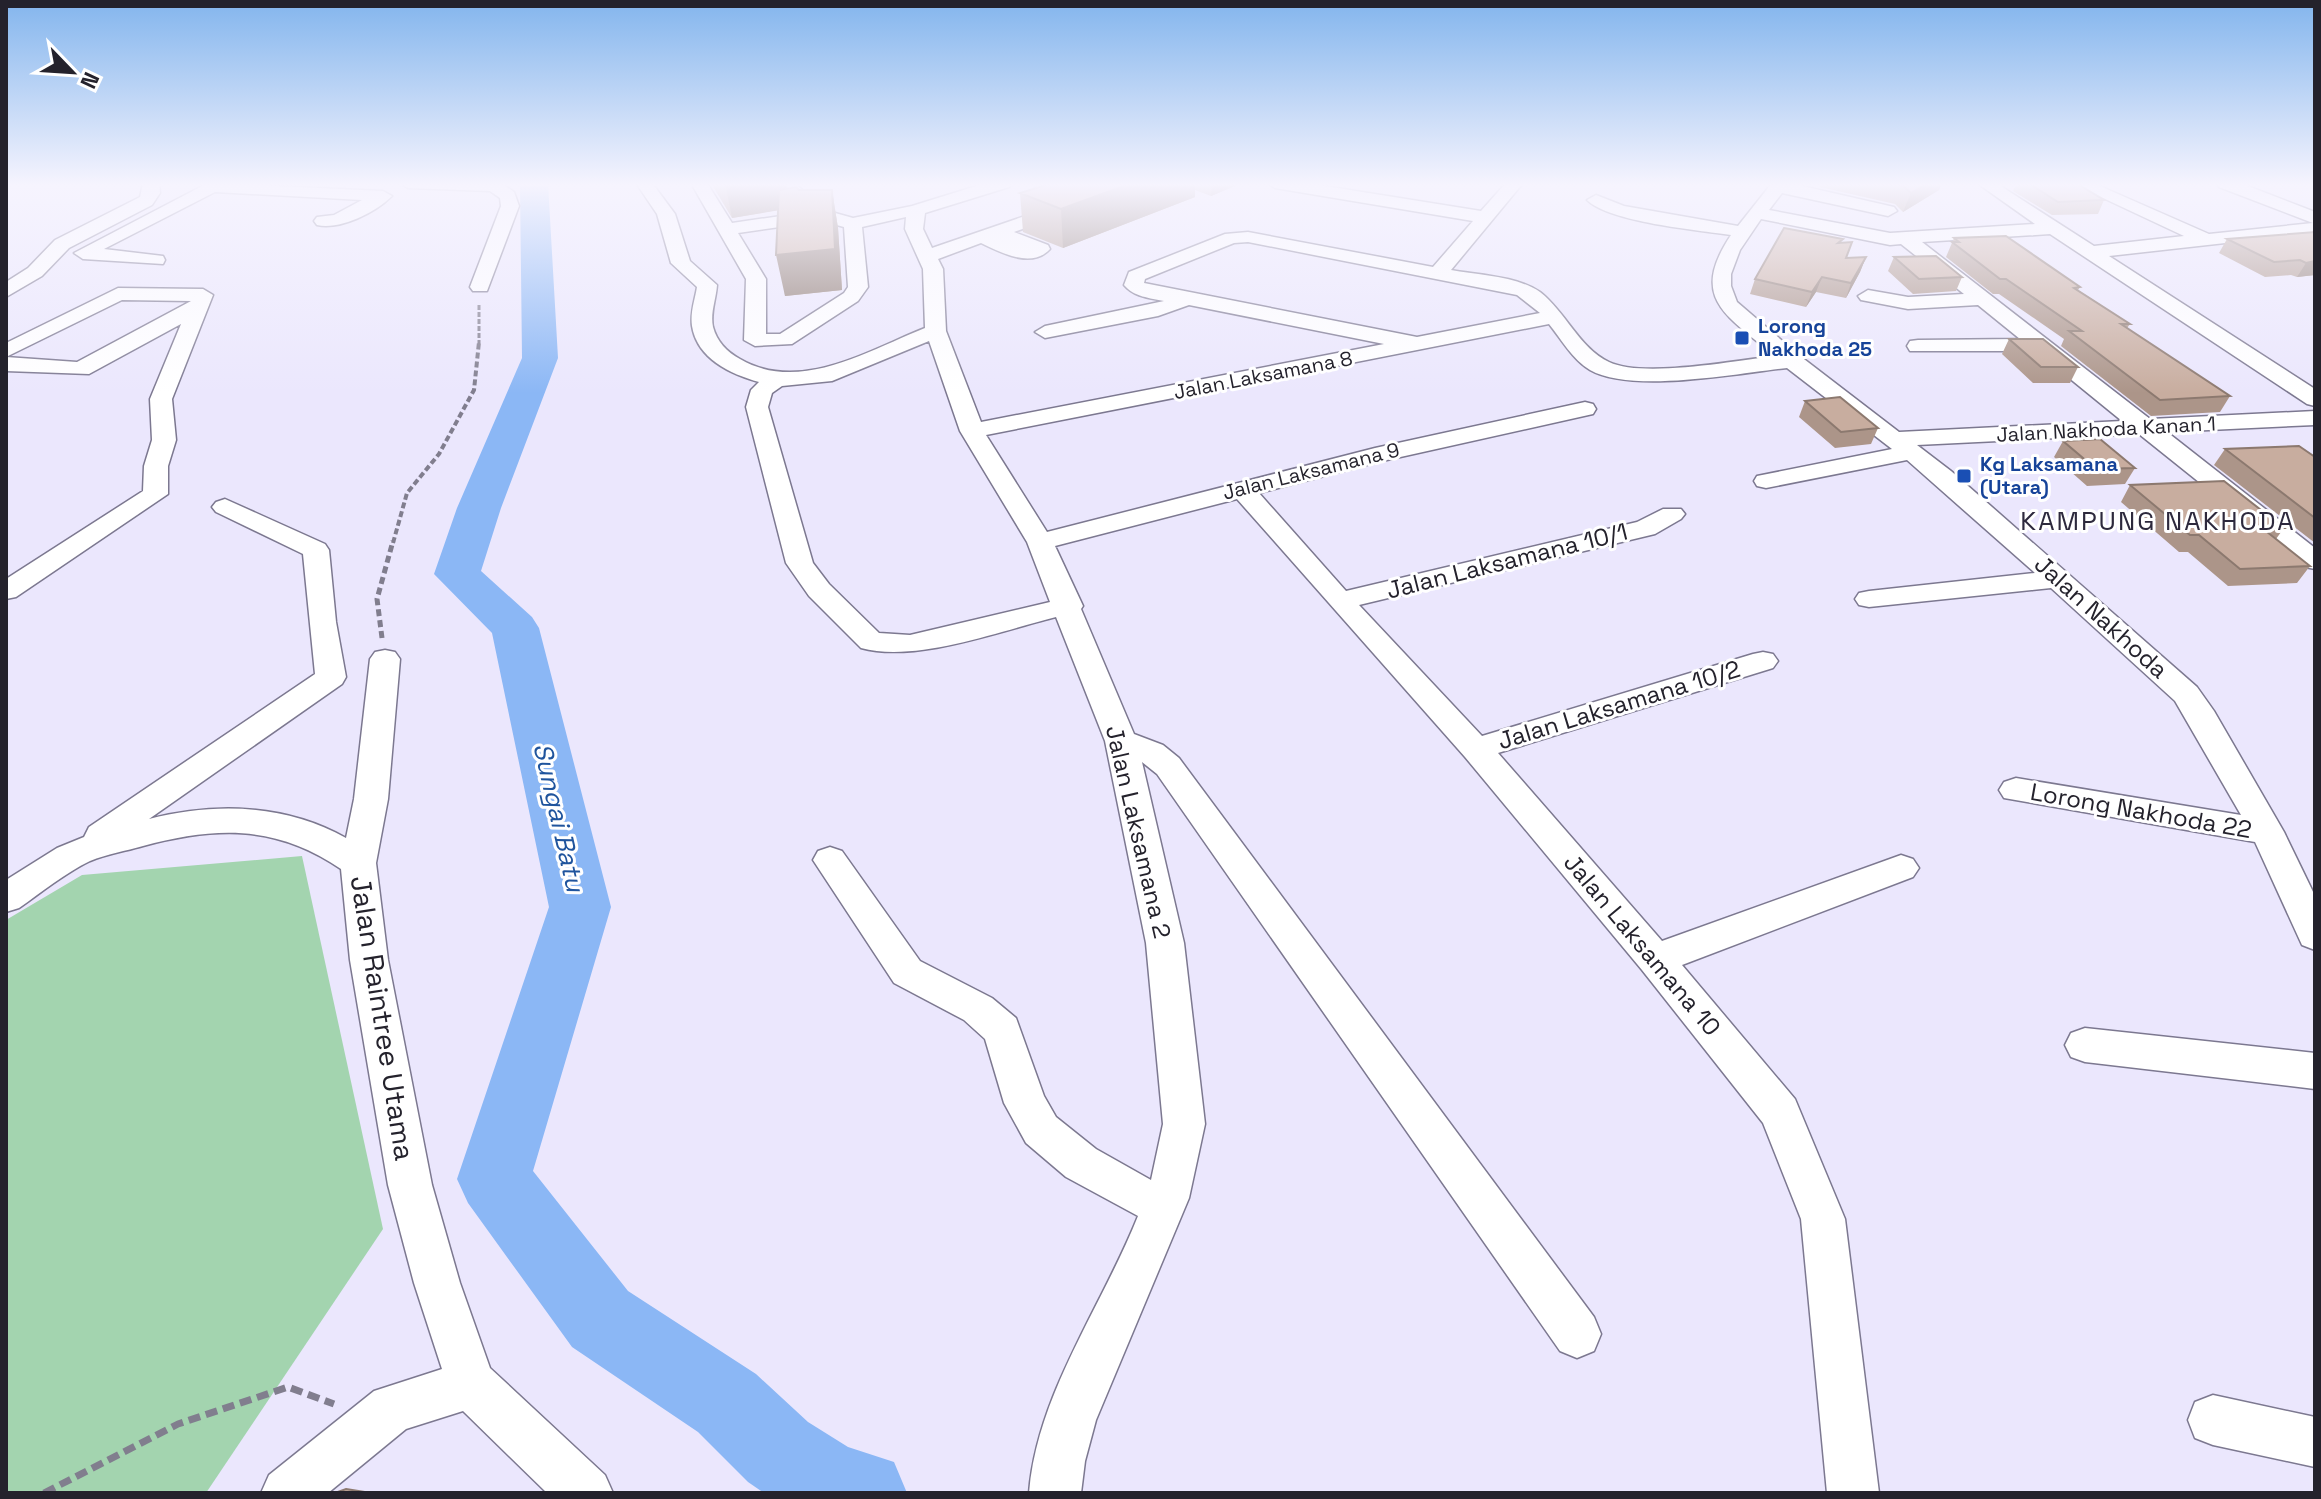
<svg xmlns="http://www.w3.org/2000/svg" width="2321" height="1499" font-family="'Space Grotesk',sans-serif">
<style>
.green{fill:#a3d4af}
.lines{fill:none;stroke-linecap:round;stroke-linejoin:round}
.river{fill:#8bb7f5;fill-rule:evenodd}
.minor-casing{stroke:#7c7890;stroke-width:3}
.path-far3{stroke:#817e8e;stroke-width:3;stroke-dasharray:5 2;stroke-linecap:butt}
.path-far2{stroke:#817e8e;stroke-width:4;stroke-dasharray:6 3;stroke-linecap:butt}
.path-far1{stroke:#817e8e;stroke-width:5;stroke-dasharray:7 4;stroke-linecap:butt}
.path{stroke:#817e8e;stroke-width:7;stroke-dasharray:12 6;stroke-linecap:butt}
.minor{fill:#fff;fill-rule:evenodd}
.wall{fill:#ac9589}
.shaded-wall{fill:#8c796f}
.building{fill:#c8ad9f;stroke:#8c796f;stroke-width:2}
.transit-dot{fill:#1a4fb4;stroke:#fff;stroke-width:3}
.labels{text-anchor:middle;stroke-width:6;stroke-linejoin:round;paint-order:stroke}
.far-transit-label{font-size:20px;font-weight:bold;fill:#164399;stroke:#fff;text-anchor:start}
.far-street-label{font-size:20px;fill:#24222c;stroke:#fff}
.street-label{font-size:24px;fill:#24222c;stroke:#fff}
.neighbourhood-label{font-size:26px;letter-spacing:2px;fill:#2d293d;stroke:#fff}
.water-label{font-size:26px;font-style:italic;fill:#1f549d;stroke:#fff}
.near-street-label{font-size:28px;fill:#24222c;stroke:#fff}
</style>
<rect width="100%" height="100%" fill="#ebe7fd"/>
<path class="green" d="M 302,856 L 383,1229 L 206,1493 L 6,1493 L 6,920 L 82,875 Z"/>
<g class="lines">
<path class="river" d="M 520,183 L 548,183 L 558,358 L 501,508 L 481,571 L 532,617 L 539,628 L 611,907 L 533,1171 L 628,1291 L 756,1374 L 808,1422 L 848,1447 L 894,1462 L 907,1493 L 764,1493 L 748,1482 L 698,1432 L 572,1347 L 468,1203 L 457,1179 L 549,907 L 492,633 L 434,574 L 457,508 L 522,358 Z"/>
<g class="minor-casing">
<path id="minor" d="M 143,183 L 159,183 L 160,193 L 152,205 L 69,248 L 42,276 L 6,297 L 6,282 L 28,268 L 55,240 L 140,197 Z
M 208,183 L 383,191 L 392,196 C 375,213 340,230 317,225 L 314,221 L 317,217 L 334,215 L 362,200 L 215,192 L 104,249 L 163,256 L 165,260 L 163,264 L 83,259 L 74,253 Z
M 400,183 L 501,183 L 514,192 L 519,206 L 487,291 L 473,291 L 470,287 L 501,206 L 500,198 L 490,191 L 408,188 Z
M 636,183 L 652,183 L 675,214 L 690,261 L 717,285 C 716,300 710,313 713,327 C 717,342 727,352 740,359 C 800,394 869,350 925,328 L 923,269 L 905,229 L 906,217 L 862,227 L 868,287 L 858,301 L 792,344 L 755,346 L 744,340 L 746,279 L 691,183 L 707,183 L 732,223 L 808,212 L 776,183 L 794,183 L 828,211 L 853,218 L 912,206 L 986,183 L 1011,183 L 1009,187 L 925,213 L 923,229 L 932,248 L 1121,183 L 1145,183 L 1143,187 L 1014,232 L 1048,245 L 1050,249 C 1032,269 1002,253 981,243 L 938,259 L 943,269 L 946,331 L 981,422 L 1384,344 L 1189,305 L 1158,316 L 1045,338 L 1035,332 L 1045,326 L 1164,301 C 1150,298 1134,297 1124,285 L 1129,272 L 1225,234 L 1248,232 L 1433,267 L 1473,221 L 1275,188 L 1267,183 L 1306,183 L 1481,211 L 1506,183 L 1523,183 L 1451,270 C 1478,275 1517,276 1540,292 C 1565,311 1580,349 1609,362 C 1642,378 1735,361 1774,356 C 1728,315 1688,300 1731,235 C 1697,230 1609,222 1587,200 L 1596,195 L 1624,206 L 1738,226 L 1772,183 L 1789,183 L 1894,207 L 1897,211 L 1888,216 L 1782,193 L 1769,210 L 1890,233 L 2035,224 L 1977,183 L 1996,183 L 2094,246 L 2184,236 L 2071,183 L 2093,183 L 2209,234 L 2313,223 L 2219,187 L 2217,183 L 2240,183 L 2315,212 L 2315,233 L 2109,256 L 2315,389 L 2315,406 L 2307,404 L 2050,234 L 1922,242 L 2150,419 L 2315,411 L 2315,425 L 2167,432 L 2315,548 L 2315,569 L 2305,567 L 2139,434 L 1917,445 L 1951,471 L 2197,687 L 2214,711 L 2284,832 L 2315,896 L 2315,950 L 2302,945 L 2255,842 L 2004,798 L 1999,790 L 2004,782 L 2016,778 L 2241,815 L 2175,701 L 2051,588 L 1869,607 L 1859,605 L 1855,599 L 1859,593 L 1869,591 L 2035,573 L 1907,460 L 1766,488 L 1757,486 L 1754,481 L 1757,476 L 1892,449 L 1787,368 C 1739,373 1632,394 1590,370 C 1573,360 1561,339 1549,324 L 986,435 L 1047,532 L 1375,448 L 1585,402 L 1593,404 L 1596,409 L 1593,414 L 1378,462 L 1259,493 L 1346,591 L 1637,522 L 1663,509 L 1681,509 L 1685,514 L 1681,519 L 1655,534 L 1359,605 L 1482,736 L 1753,654 L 1763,652 L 1773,654 L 1778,661 L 1773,668 L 1498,753 L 1662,941 L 1901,855 L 1913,859 L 1919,868 L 1913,877 L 1682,965 L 1795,1099 L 1845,1219 L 1879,1493 L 1827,1493 L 1801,1219 L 1763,1123 L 1642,970 L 1465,757 L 1237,499 L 1055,546 L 1083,606 L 1081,609 L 1134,734 L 1163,745 L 1179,758 L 1594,1317 L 1601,1334 L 1594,1351 L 1577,1358 L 1560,1351 L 1157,774 L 1142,762 L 1184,943 L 1205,1124 L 1189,1198 L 1096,1420 L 1085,1461 L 1081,1493 L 1029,1493 C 1037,1394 1102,1307 1138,1216 L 1066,1177 L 1026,1143 L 1004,1103 L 985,1039 L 964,1020 L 894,983 L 813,860 L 818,851 L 830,847 L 842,851 L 920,961 L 992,998 L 1016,1018 L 1044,1096 L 1056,1117 L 1096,1149 L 1151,1180 L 1163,1124 L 1146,943 L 1105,741 L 1056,617 C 1000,631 916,663 861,648 L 809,596 L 786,563 L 746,407 L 751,390 L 759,382 C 730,374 697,358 692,326 C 690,312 695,300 697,287 L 671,263 L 657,214 ZM 1761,219 L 1890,245 L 1901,244 L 1964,294 L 1908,297 L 1868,290 L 1858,296 L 1861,300 L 1908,309 L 1978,305 L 2020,339 L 1918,340 L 1910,341 L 1907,346 L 1910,351 L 2036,351 L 2122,421 L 1899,432 L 1800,356 L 1737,302 L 1731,286 L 1731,274 L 1740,250 ZM 822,221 L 844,227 L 848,287 L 844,293 L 780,334 L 766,334 L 766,279 L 738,233 ZM 1248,242 L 1517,295 L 1540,313 L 1417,337 L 1144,283 L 1145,279 L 1234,243 ZM 929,341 L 960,431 L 1027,542 L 1050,602 L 910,635 L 879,633 L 829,584 L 813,563 L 768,407 L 772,393 L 782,386 L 832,381 Z
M 118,288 L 203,289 L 213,295 L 172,399 L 176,440 L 168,466 L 168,494 L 16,597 L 6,599 L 6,579 L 143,491 L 144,466 L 152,440 L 150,399 L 181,324 L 89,374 L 6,371 L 6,357 L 77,362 L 191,301 L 122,300 L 6,357 L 6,343 Z
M 225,499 L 325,544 L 329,550 L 336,622 L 346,677 L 342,684 L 149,819 C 215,802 286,804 346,838 L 354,799 L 370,659 L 375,652 L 385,650 L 395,652 L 400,659 L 388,799 L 376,863 L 388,960 L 432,1185 L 460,1283 L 490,1368 L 605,1475 L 613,1493 L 547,1493 L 463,1411 L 406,1429 L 328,1493 L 261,1493 L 269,1475 L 374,1391 L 442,1369 L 414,1283 L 388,1185 L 350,960 L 341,869 C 277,825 217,826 143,846 C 126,851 107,854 90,861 C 65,873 42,892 19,908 L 6,912 L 6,880 L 57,848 L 84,837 L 89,827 L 315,674 L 303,554 L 216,512 L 212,507 L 216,502 Z
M 2085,1028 L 2315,1053 L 2315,1089 L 2085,1062 L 2071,1057 L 2065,1045 L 2071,1033 Z
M 2213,1395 L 2315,1417 L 2315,1467 L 2213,1445 L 2195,1438 L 2188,1420 L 2195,1402 Z"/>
</g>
<path class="path-far3" d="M 525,184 L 540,183
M 479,305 L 479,344"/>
<path class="path-far2" d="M 393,543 L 407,493 L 439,454 L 474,390 L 479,342"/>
<path class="path-far1" d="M 382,638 L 377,599 L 393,541"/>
<path class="path" d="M 44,1493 L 178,1424 L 288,1387 L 334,1404"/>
<use href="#minor" class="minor"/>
</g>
<path class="wall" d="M 711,183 L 786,183 L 787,189 L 799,190 L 832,190 L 838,228 L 842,290 L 785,296 L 778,210 L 732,218 Z
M 1052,183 L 1242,183 L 1211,196 L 1195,190 L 1195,197 L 1063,248 L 1023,232 L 1020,193 Z
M 1822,183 L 1942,183 L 1939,190 L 1903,212 L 1895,204 L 1820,187 Z
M 2017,183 L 2076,183 L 2104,200 L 2098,214 L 2052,215 L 2013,191 Z
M 2315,227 L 2315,275 L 2297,277 L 2291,275 L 2265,277 L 2219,253 L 2227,239 L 2312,232 Z
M 1954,238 L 2080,287 L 2078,290 L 2130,324 L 2127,328 L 2230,396 L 2220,412 L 2151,416 L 2061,346 L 2064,339 L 1999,294 L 1993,294 L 1946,257 Z
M 1842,243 L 1847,258 L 1866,257 L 1860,272 L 1846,298 L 1816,292 L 1806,307 L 1750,294 L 1755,279 Z
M 1894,257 L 1962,277 L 1956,291 L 1913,294 L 1888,271 Z
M 2009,339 L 2078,367 L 2070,383 L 2033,383 L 2002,354 Z
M 1805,401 L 1878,428 L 1871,444 L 1835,448 L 1799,417 Z
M 2063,441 L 2135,468 L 2125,484 L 2087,486 L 2054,457 Z
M 2225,449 L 2315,457 L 2315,543 L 2214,465 Z
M 2130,485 L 2284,528 L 2276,539 L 2310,566 L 2297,583 L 2228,586 L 2188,552 L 2179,552 L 2121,502 Z"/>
<path class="shaded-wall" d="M 725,183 L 786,183 L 791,211 L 786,209 L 732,218 Z
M 1132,183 L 1195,183 L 1195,197 L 1063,248 L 1061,209 Z
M 1212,183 L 1242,183 L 1211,196 Z
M 1927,183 L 1942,183 L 1939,190 L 1903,212 L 1911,193 Z
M 832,190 L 838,228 L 842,290 L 785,296 L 776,255 Z
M 1866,257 L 1860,272 L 1846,298 L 1851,283 Z
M 2315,261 L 2315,275 L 2297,277 L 2306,263 Z
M 1822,277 L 1816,292 L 1806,307 L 1812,292 Z"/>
<path class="building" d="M 1052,183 L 1132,183 L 1061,209 L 1020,193 Z
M 1891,183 L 1927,183 L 1911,193 L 1902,185 Z
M 2028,183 L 2076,183 L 2104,200 L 2058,202 Z
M 796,187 L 799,190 L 832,190 L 835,249 L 776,255 L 779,190 Z
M 1784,228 L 1843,239 L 1838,243 L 1852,242 L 1846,258 L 1866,257 L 1851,283 L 1822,277 L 1812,292 L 1755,279 Z
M 2315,232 L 2315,261 L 2306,263 L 2300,260 L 2274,262 L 2227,239 Z
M 2006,236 L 2080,287 L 2074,288 L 2130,324 L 2121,324 L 2230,396 L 2160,400 L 2069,331 L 2082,331 L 2006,279 L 2000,279 L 1952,242 L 1959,242 L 1954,238 Z
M 1936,256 L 1962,277 L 1919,279 L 1894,257 Z
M 2009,339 L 2043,339 L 2078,367 L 2041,367 Z
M 1840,397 L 1878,428 L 1841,432 L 1805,401 Z
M 2100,439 L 2135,468 L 2096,469 L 2063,441 Z
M 2299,446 L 2315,457 L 2315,518 L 2225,449 Z
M 2224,481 L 2284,528 L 2262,528 L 2310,566 L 2240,569 L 2199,535 L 2190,535 L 2130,485 Z
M 346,1489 L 371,1493 L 335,1493 Z"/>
<linearGradient id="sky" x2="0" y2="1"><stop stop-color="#83b5ed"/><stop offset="0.47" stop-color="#f6f4fe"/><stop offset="1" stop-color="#f6f4fe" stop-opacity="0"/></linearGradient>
<rect width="2321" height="393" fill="url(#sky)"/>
<g class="transit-dot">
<rect x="1734" y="330" width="16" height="16" rx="4"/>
<rect x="1956" y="468" width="16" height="16" rx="4"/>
</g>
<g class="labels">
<g class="far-transit-label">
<text x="1758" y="333">Lorong<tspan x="1758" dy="23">Nakhoda 25</tspan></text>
<text x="1980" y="471">Kg Laksamana<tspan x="1980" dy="23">(Utara)</tspan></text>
</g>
<g class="far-street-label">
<text transform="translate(1263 375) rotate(-11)" y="7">Jalan Laksamana 8</text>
<text transform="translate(2106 429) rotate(-3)" y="7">Jalan Nakhoda Kanan 1</text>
<text transform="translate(1311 471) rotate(-14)" y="7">Jalan Laksamana 9</text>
</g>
<g class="street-label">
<text transform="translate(1507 561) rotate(-14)" y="8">Jalan Laksamana 10/1</text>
<text transform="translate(2101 617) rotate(42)" y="8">Jalan Nakhoda</text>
<text transform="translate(1619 705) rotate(-17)" y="8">Jalan Laksamana 10/2</text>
<text transform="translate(2141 811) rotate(10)" y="8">Lorong Nakhoda 22</text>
<text transform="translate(1138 832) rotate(77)" y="8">Jalan Laksamana 2</text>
<text transform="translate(1642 945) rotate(50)" y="8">Jalan Laksamana 10</text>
</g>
<g class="neighbourhood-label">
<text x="2158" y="530">KAMPUNG NAKHODA</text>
</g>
<g class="water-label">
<text transform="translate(559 817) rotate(77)" y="9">Sungai Batu</text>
</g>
<g class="near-street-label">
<text transform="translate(383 1018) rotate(81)" y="10">Jalan Raintree Utama</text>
</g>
</g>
<rect width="2321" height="1499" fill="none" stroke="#24222c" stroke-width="16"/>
<g transform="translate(72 72) rotate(115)" stroke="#ffffff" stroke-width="6" paint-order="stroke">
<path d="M0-6L14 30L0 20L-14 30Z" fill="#24222c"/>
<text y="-12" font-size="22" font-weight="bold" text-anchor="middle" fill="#24222c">N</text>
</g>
</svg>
